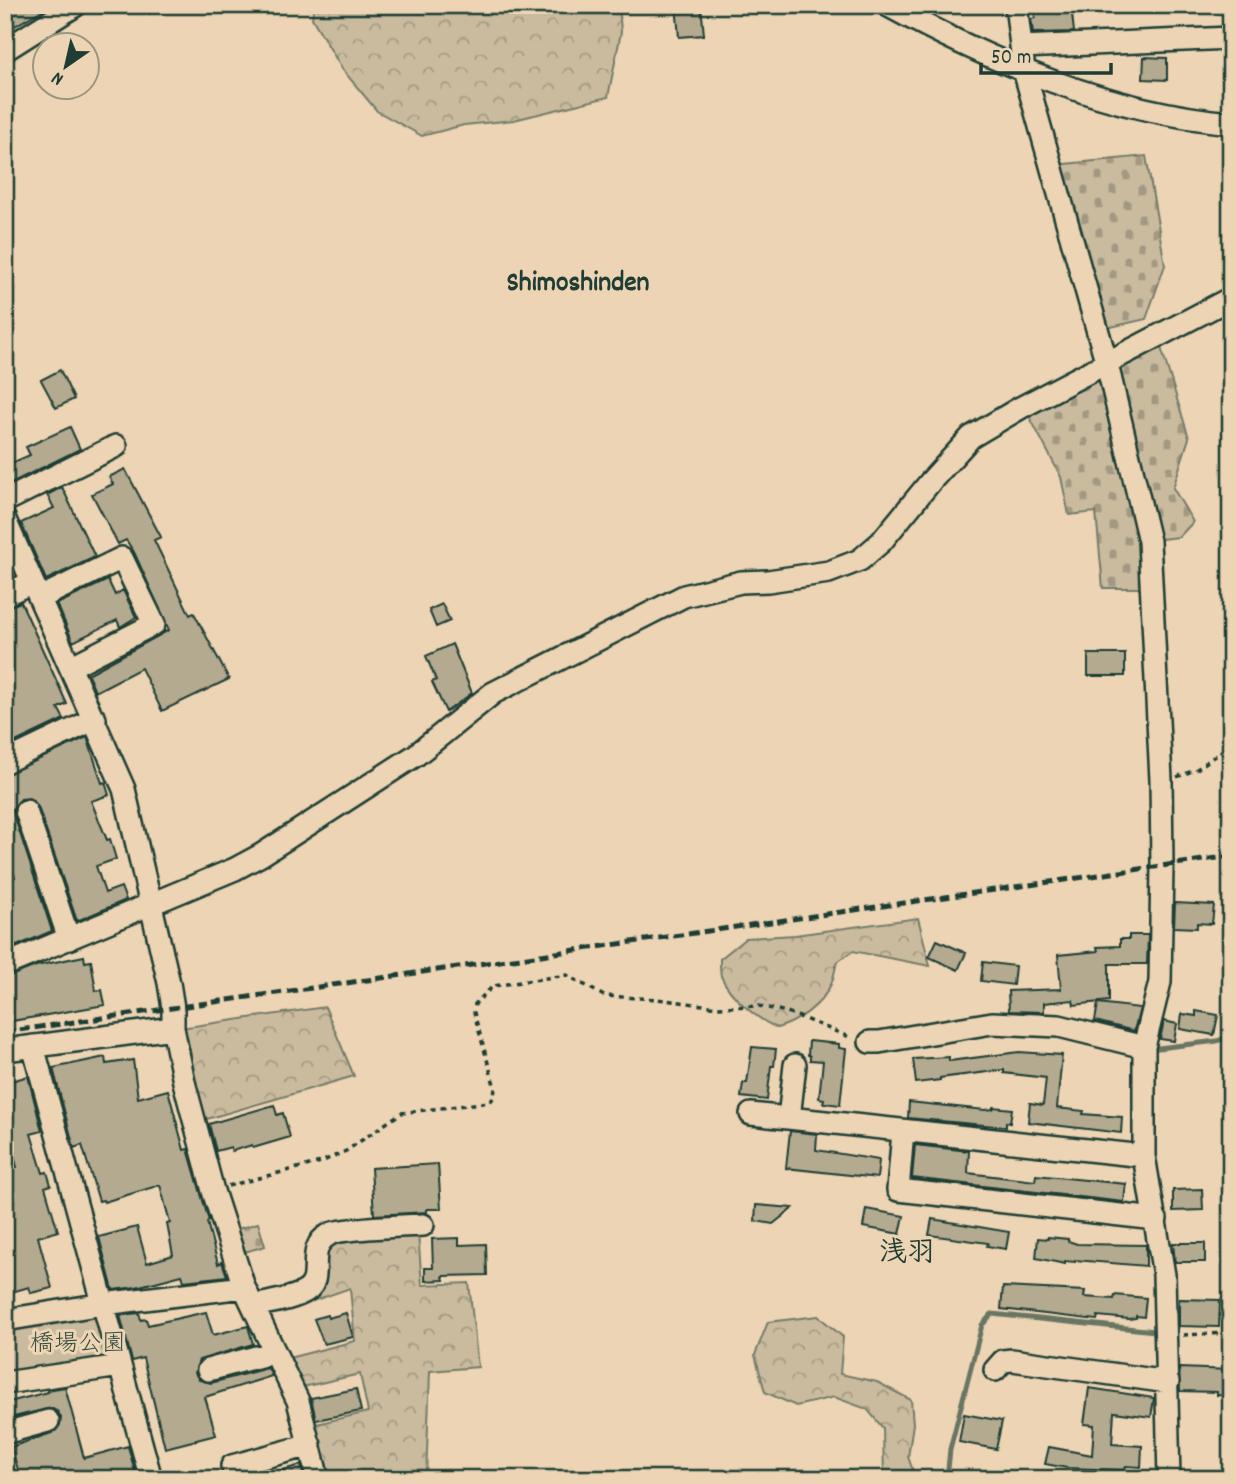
<svg xmlns="http://www.w3.org/2000/svg" width="1236" height="1484" font-family="Dekko,'Klee One',sans-serif">
<style>
.forest{fill:url(#forest-crowns);stroke:#747c6a;stroke-width:2}
.cemetery{fill:url(#cemetery-stones);stroke:#747c6a;stroke-width:2}
.park{fill:#cabb9f;stroke:#747c6a;stroke-width:2}
.lines{fill:none;stroke-linecap:round;stroke-linejoin:round}
.stream{stroke:#697463;stroke-width:5}
.building{fill:#b3aa90;stroke:#1f3d34;stroke-width:2}
.minor-casing{stroke:#1f3d34;stroke-width:26}
.path{stroke:#1f3d34;stroke-width:3.5;stroke-dasharray:5 5;stroke-linecap:butt}
.minor{stroke:#ecd4b4;stroke-width:21}
.rail{stroke:#1f3d34;stroke-width:5;stroke-dasharray:10 5;stroke-linecap:butt}
.labels{text-anchor:middle;stroke-width:6;stroke-linejoin:round;paint-order:stroke}
.park-label{font-size:24px;fill:#304a3f;stroke:#ecd4b4}
.quarter-label{font-size:28px;font-weight:bold;fill:#1f3d34;stroke:#ecd4b4}
</style>
<defs>
<pattern id="forest-crowns" width="20" height="18" patternUnits="userSpaceOnUse" patternTransform="scale(1.75)"><rect width="20" height="18" fill="#cabb9f"/><path d="M2 6a3 3 0 1 1 6 0M12 15a3 3 0 1 1 6 0" fill="none" stroke="#a39982"/></pattern>
<pattern id="cemetery-stones" width="16" height="16" patternUnits="userSpaceOnUse" patternTransform="scale(1.75)"><rect width="16" height="16" fill="#cabb9f"/><path d="M2 7V4a2 2 0 0 1 4 0v3zM10 15v-3a2 2 0 0 1 4 0v3z" fill="#a39982"/></pattern>
</defs>
<rect width="100%" height="100%" fill="#ecd4b4"/>
<filter id="ink" filterUnits="userSpaceOnUse"><feTurbulence type="fractalNoise" baseFrequency=".0143" numOctaves="2"/><feDisplacementMap in="SourceGraphic" scale="14" xChannelSelector="R" yChannelSelector="G"/><feConvolveMatrix kernelMatrix="1 2 1 2 8 2 1 2 1" color-interpolation-filters="sRGB"/></filter>
<g filter="url(#ink)">
<path class="forest" d="M 314,5 L 619,5 L 621,32 L 608,97 L 514,120 L 464,125 L 422,136 L 377,111 L 342,69 L 312,18 Z
M 918,918 L 930,966 L 853,951 L 837,962 C 835,969 834,977 831,984 C 822,1005 798,1022 777,1028 C 757,1019 730,997 721,976 C 720,971 720,964 720,959 L 746,938 L 795,935 Z
M 325,1007 L 354,1076 L 200,1121 L 180,1028 Z
M 418,1233 L 422,1285 L 469,1283 L 478,1367 L 430,1371 L 426,1479 L 324,1479 L 312,1425 L 368,1412 L 360,1374 L 298,1388 L 285,1359 L 355,1341 L 350,1288 L 310,1302 L 307,1300 L 333,1235 Z
M 818,1316 L 843,1337 L 840,1374 L 877,1382 L 911,1400 L 913,1424 L 908,1457 L 916,1479 L 884,1479 L 883,1428 L 867,1409 L 834,1397 L 796,1406 L 765,1392 L 755,1355 L 768,1322 Z"/>
<path class="cemetery" d="M 1146,156 L 1165,265 L 1146,319 L 1102,329 L 1055,165 Z
M 1159,341 L 1189,438 L 1173,488 L 1193,522 L 1179,537 L 1143,541 L 1145,588 L 1103,588 L 1096,512 L 1069,515 L 1061,477 L 1025,408 Z
M 258,1223 L 265,1246 L 238,1254 L 231,1231 Z"/>
<path class="park" d="M 92,1314 L 98,1319 L 110,1359 L 5,1377 L 5,1327 Z"/>
<g class="lines">
<path class="stream" d="M 1150,1049 L 1217,1041 L 1231,1036
M 947,1479 L 950,1449 L 982,1325 L 992,1314 L 1155,1331 L 1155,1325"/>
</g>
<path class="building" d="M 5,5 L 51,5 L 11,28 L 5,15 Z
M 676,5 L 701,5 L 704,35 L 679,37 Z
M 1034,5 L 1071,5 L 1074,32 L 1033,33 L 1031,19 L 1035,18 Z
M 1144,57 L 1167,58 L 1167,80 L 1143,79 Z
M 60,370 L 74,399 L 56,408 L 41,380 Z
M 70,427 L 80,449 L 5,486 L 5,466 L 30,455 L 26,447 Z
M 125,469 L 161,537 L 154,540 L 190,615 L 194,613 L 229,679 L 162,711 L 141,668 L 95,692 L 88,674 L 169,630 L 134,552 L 126,540 L 118,544 L 92,494 L 113,484 L 109,477 Z
M 62,487 L 95,557 L 46,580 L 21,523 L 54,508 L 47,495 Z
M 108,580 L 115,595 L 123,590 L 136,617 L 120,627 L 117,620 L 73,642 L 57,604 Z
M 21,602 L 67,704 L 58,708 L 64,719 L 5,747 L 5,608 Z
M 442,604 L 450,621 L 436,627 L 429,610 Z
M 452,644 L 472,693 L 446,712 L 432,682 L 436,680 L 426,656 Z
M 1088,654 L 1125,654 L 1125,676 L 1088,676 Z
M 87,737 L 102,783 L 105,782 L 109,795 L 91,801 L 107,840 L 110,839 L 116,859 L 96,866 L 105,893 L 121,887 L 126,900 L 77,921 L 38,807 L 29,798 L 21,799 L 13,808 L 14,815 L 52,931 L 5,951 L 5,880 L 15,877 L 5,848 L 5,775 Z
M 1175,903 L 1214,905 L 1212,924 L 1197,923 L 1197,928 L 1174,927 Z
M 1129,935 L 1148,935 L 1147,964 L 1109,964 L 1109,1001 L 1074,1005 L 1073,1000 L 1044,1003 L 1044,1012 L 1009,1011 L 1008,991 L 1061,989 L 1058,955 L 1098,951 L 1097,947 L 1120,946 L 1120,939 L 1129,939 Z
M 937,940 L 966,953 L 958,970 L 929,957 Z
M 84,956 L 85,962 L 91,961 L 96,991 L 102,990 L 105,1005 L 12,1021 L 5,978 L 36,966 Z
M 983,962 L 1015,966 L 1013,985 L 981,981 Z
M 1098,1003 L 1140,1008 L 1134,1031 L 1095,1021 Z
M 1196,1011 L 1218,1015 L 1214,1035 L 1180,1029 L 1182,1014 L 1196,1016 Z
M 1164,1021 L 1177,1024 L 1174,1041 L 1160,1039 Z
M 809,1041 L 839,1044 L 839,1048 L 846,1049 L 840,1105 L 823,1103 L 824,1099 L 819,1098 L 823,1061 L 810,1060 L 810,1056 L 808,1055 Z
M 752,1047 L 776,1049 L 774,1066 L 771,1066 L 767,1100 L 741,1097 L 743,1083 L 747,1083 Z
M 1019,1052 L 1062,1055 L 1057,1108 L 1084,1111 L 1083,1114 L 1122,1117 L 1121,1133 L 1028,1122 L 1030,1103 L 1043,1105 L 1046,1078 L 1004,1073 L 1004,1070 L 940,1078 L 940,1080 L 916,1083 L 913,1059 L 949,1057 L 949,1061 Z
M 105,1057 L 106,1064 L 133,1060 L 138,1098 L 168,1090 L 184,1150 L 188,1149 L 209,1221 L 207,1222 L 218,1264 L 222,1262 L 227,1276 L 184,1281 L 182,1275 L 136,1287 L 113,1290 L 99,1237 L 137,1227 L 147,1263 L 173,1255 L 167,1224 L 170,1223 L 160,1185 L 104,1202 L 103,1200 L 99,1201 L 82,1145 L 74,1148 L 53,1068 Z
M 28,1076 L 42,1131 L 31,1134 L 43,1173 L 47,1172 L 51,1185 L 45,1187 L 58,1231 L 38,1237 L 52,1288 L 31,1293 L 29,1287 L 5,1294 L 5,1171 L 17,1167 L 9,1138 L 5,1139 L 5,1083 Z
M 909,1102 L 985,1110 L 993,1109 L 993,1107 L 1012,1109 L 1010,1123 L 1006,1122 L 1006,1127 L 908,1118 Z
M 274,1105 L 277,1115 L 283,1113 L 290,1137 L 253,1148 L 252,1145 L 232,1151 L 231,1147 L 216,1151 L 209,1124 Z
M 790,1131 L 817,1134 L 816,1150 L 879,1160 L 877,1178 L 786,1168 Z
M 915,1145 L 969,1151 L 968,1173 L 1035,1181 L 1036,1175 L 1126,1184 L 1124,1202 L 912,1178 Z
M 438,1164 L 441,1209 L 427,1209 L 427,1212 L 374,1215 L 371,1168 Z
M 1202,1189 L 1203,1210 L 1173,1211 L 1173,1190 Z
M 756,1205 L 793,1208 L 773,1224 L 755,1221 Z
M 866,1209 L 904,1216 L 900,1234 L 863,1227 Z
M 932,1219 L 1009,1232 L 1006,1249 L 987,1246 L 988,1243 L 929,1235 Z
M 1048,1237 L 1068,1239 L 1068,1241 L 1077,1244 L 1146,1245 L 1146,1266 L 1075,1260 L 1075,1262 L 1065,1261 L 1065,1264 L 1036,1258 L 1038,1238 L 1048,1239 Z
M 459,1238 L 459,1245 L 486,1244 L 487,1275 L 443,1276 L 444,1280 L 425,1281 L 425,1268 L 433,1268 L 432,1239 Z
M 1173,1243 L 1205,1243 L 1205,1262 L 1175,1262 Z
M 1003,1287 L 1085,1291 L 1084,1297 L 1114,1299 L 1115,1295 L 1146,1298 L 1144,1317 L 1136,1316 L 1136,1318 L 1129,1319 L 1098,1316 L 1097,1320 L 1001,1309 Z
M 1179,1299 L 1220,1300 L 1219,1327 L 1179,1326 Z
M 206,1312 L 213,1335 L 248,1326 L 253,1344 L 199,1360 L 195,1373 L 199,1380 L 211,1383 L 268,1368 L 272,1376 L 205,1397 L 216,1435 L 165,1448 L 143,1358 L 132,1361 L 120,1315 L 139,1313 L 141,1320 L 146,1319 L 148,1325 Z
M 346,1313 L 353,1337 L 324,1344 L 314,1319 L 327,1315 L 328,1318 Z
M 1179,1368 L 1231,1370 L 1231,1396 L 1217,1395 L 1217,1392 L 1180,1391 Z
M 65,1387 L 84,1458 L 128,1446 L 135,1472 L 110,1479 L 21,1479 L 11,1447 L 52,1433 L 60,1425 L 61,1418 L 58,1412 L 51,1408 L 5,1419 L 5,1403 L 48,1392 L 47,1390 Z
M 1089,1388 L 1154,1398 L 1151,1417 L 1114,1412 L 1112,1444 L 1142,1446 L 1141,1467 L 1126,1466 L 1125,1470 L 1067,1468 L 1045,1464 L 1049,1447 L 1092,1455 L 1094,1425 L 1084,1424 Z
M 356,1389 L 361,1411 L 316,1420 L 311,1398 Z
M 964,1414 L 1002,1421 L 996,1449 L 959,1442 Z
M 301,1465 L 304,1479 L 269,1479 L 268,1474 Z"/>
<g class="lines">
<g class="minor-casing">
<path id="minor" d="M 887,5 C 993,63 1110,112 1231,123
M 1016,5 L 1024,70 L 1107,364 L 1149,541 L 1161,780 L 1162,866 L 1160,982 L 1144,1047 L 1144,1156 L 1164,1275 L 1169,1479
M 1021,47 L 1231,38
M 5,50 L 76,5
M 5,501 L 116,446
M 5,520 L 124,789 L 169,983 L 173,1008 L 173,1028 L 184,1082 L 213,1191 L 244,1287 L 298,1401 L 318,1479
M 5,595 L 32,582
M 40,598 L 122,558 L 154,624 L 70,667
M 5,762 L 95,719
M 26,811 L 69,939
M 5,965 L 235,869 L 261,855 L 416,755 L 493,693 L 684,596 L 741,582 L 768,581 L 829,572 L 860,560 L 881,542 L 931,481 L 971,437 L 1020,408 L 1231,298
M 870,1042 L 879,1042 L 992,1023 L 1059,1026 L 1144,1047
M 33,1046 L 151,1479
M 5,1050 L 173,1028
M 751,1114 L 1144,1156
M 789,1118 L 795,1065
M 903,1131 L 898,1190 L 1156,1219
M 253,1306 C 270,1302 291,1300 306,1291 C 326,1278 303,1248 330,1234 C 342,1228 406,1226 423,1225
M 5,1320 L 103,1304 L 244,1287
M 208,1370 L 275,1352
M 995,1370 L 1003,1361 L 1012,1360 L 1168,1382
M 5,1383 L 120,1366
M 5,1433 L 48,1421
M 232,1466 L 310,1445"/>
</g>
<path class="path" d="M 1177,777 L 1197,769 L 1231,744
M 228,1186 L 321,1162 L 346,1151 L 401,1113 L 490,1102 L 494,1097 L 495,1088 L 474,1013 L 475,1004 L 493,986 L 567,975 L 604,996 L 657,999 L 718,1007 L 759,1006 L 787,1012 L 852,1038
M 1183,1335 L 1231,1333"/>
<use href="#minor" class="minor"/>
<path class="rail" d="M 5,1032 L 1231,856"/>
</g>
</g>
<g class="labels">
<g class="park-label">
<text x="78" y="1350">橋場公園</text>
</g>
<g class="quarter-label">
<text x="578" y="290">Shimoshinden</text>
<text x="907" y="1260">浅羽</text>
</g>
</g>
<rect width="1236" height="1484" fill="none" stroke="#ecd4b4" stroke-width="28"/>
<rect x="14" y="14" width="1208" height="1456" fill="none" stroke="#1f3d34" stroke-width="2.5" filter="url(#ink)"/>
<g transform="translate(66 66) rotate(214)"><circle r="33" fill="#ecd4b4" stroke="#9a9881" stroke-width="2"/>
<path d="M0-5L12 26L0 18L-12 26Z" fill="#1f3d34"/>
<text y="-10" font-size="19" font-weight="bold" text-anchor="middle" fill="#1f3d34">N</text>
</g>
<path d="M981 63v10h130v-10" fill="none" stroke="#1f3d34" stroke-width="3.5"/>
<text x="991" y="63" font-size="21" fill="#1f3d34" stroke="#ecd4b4" stroke-width="5" paint-order="stroke">50 m</text>
</svg>
